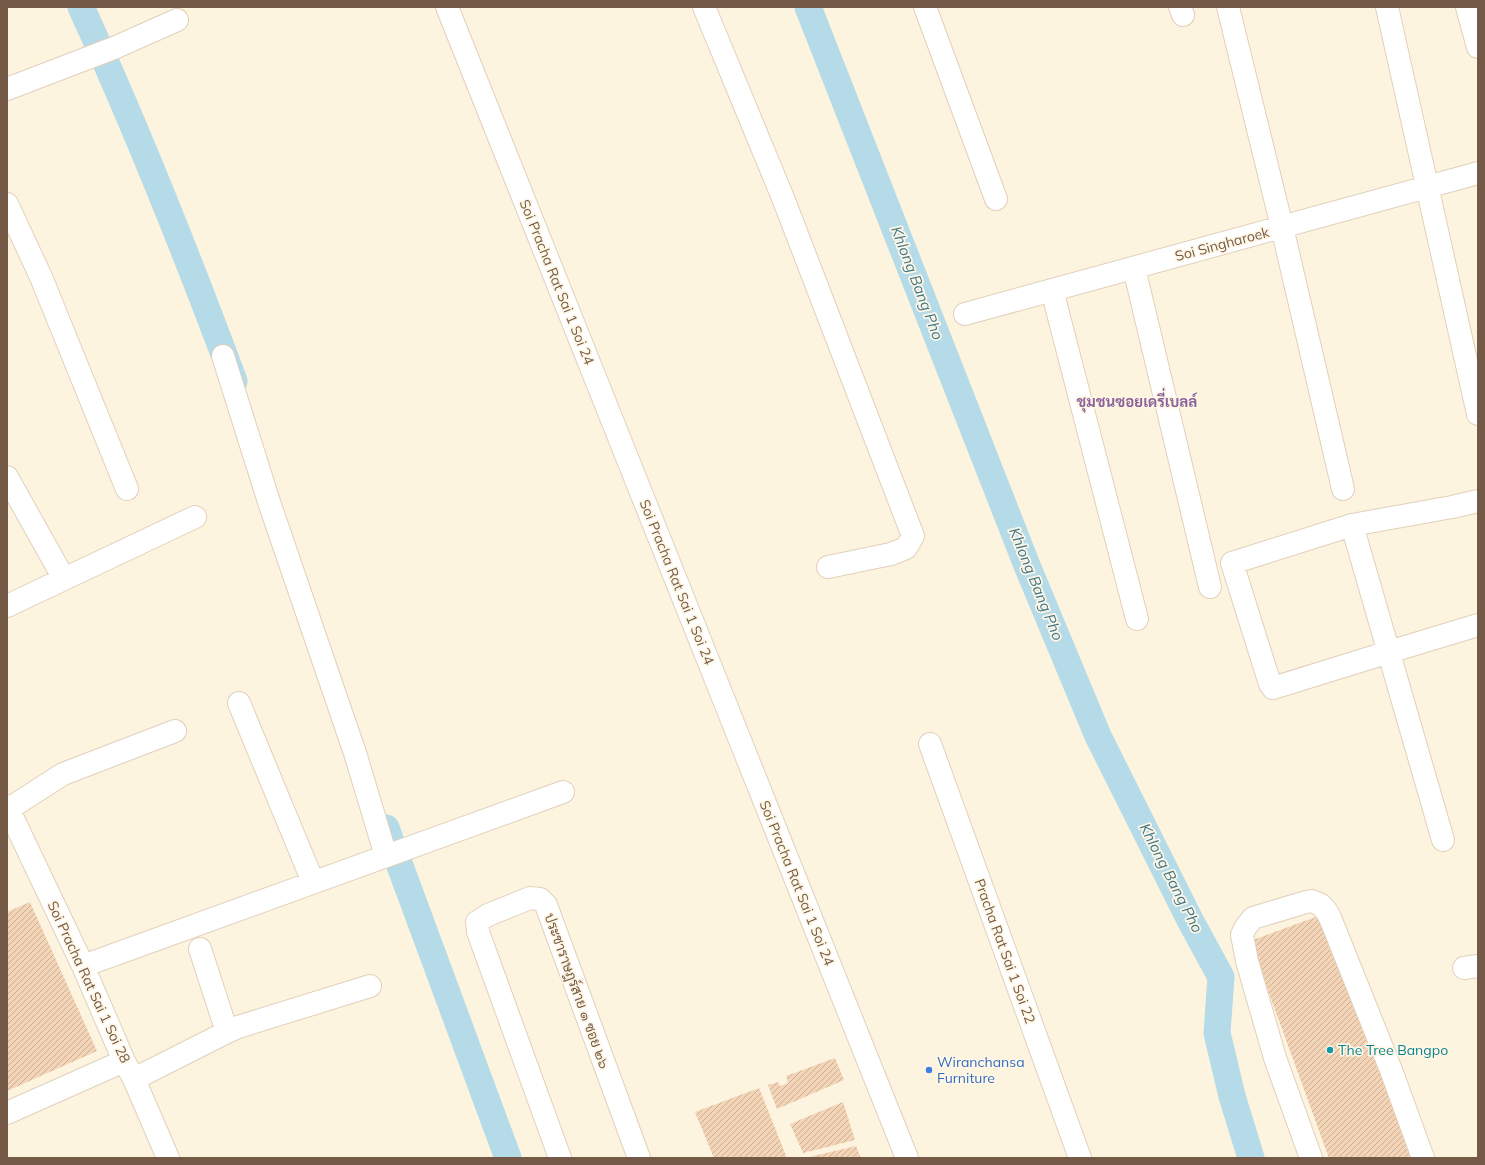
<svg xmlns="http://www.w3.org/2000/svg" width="1485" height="1165" font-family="Mulish,Sarabun,sans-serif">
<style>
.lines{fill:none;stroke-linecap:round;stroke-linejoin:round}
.canal{stroke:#b4dbe7;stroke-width:27}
.building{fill:url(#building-hatch)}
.minor-casing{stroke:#e1d0bb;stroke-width:24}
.minor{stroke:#fff;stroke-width:22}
.culture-dot{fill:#0f9aa8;stroke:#fff7e6;stroke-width:1.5}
.shop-dot{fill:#3f7fe0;stroke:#fff7e6;stroke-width:1.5}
.labels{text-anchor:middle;stroke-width:3.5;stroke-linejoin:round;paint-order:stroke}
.street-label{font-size:14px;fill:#745a46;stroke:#fff7e6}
.culture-label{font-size:14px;fill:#0d838f;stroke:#fff7e6;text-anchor:start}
.shop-label{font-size:14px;fill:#366cbe;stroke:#fff7e6;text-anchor:start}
.water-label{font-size:15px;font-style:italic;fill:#3f7689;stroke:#fff7e6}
.neighbourhood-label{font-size:15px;font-weight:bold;fill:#8a6198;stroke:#fff7e6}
</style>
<defs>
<pattern id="building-hatch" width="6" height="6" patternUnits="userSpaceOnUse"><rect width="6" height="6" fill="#f3d4b6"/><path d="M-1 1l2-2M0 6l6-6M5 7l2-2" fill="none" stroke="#c9af96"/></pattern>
</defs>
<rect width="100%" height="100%" fill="#fdf4df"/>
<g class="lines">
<path class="canal" d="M 81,7 C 137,129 187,255 234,381
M 808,7 L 1028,568 L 1098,736 L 1190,920 L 1221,977 L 1217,1033 L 1232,1096 L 1251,1158
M 386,828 L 508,1158"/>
</g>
<path class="building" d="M 30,902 L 97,1051 L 7,1091 L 7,912 Z
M 1321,915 L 1412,1158 L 1329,1158 L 1250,941 Z
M 835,1058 L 844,1080 L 777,1109 L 768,1085 L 778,1082 L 780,1086 L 788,1083 L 786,1076 Z
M 759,1088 L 787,1158 L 714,1158 L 695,1112 Z
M 843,1102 L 855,1140 L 803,1153 L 790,1124 Z
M 856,1146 L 861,1158 L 809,1158 L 809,1157 Z"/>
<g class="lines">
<g class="minor-casing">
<path id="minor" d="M 447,7 L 907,1158
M 704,7 L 783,198 L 913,536 L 906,548 L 891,554 L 828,567
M 925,7 L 996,199
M 1180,7 L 1183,15
M 1228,7 L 1282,227 L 1343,489
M 1387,7 L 1478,414
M 1467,7 L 1478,47
M 7,89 L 114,48 L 177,20
M 7,204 L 41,277 L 127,489
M 1134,268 L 1210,587
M 1052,290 L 1137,619
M 965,314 L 1478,173
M 223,356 L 269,502 L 355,753 L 386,856
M 7,477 L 64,579
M 1478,501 L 1452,507 L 1352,525 L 1232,563 L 1270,684 L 1273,688 L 1389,652 L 1478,625
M 1352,525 L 1443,840
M 7,606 L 195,517
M 239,703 L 313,882
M 930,744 L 1080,1158
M 7,806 L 83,966 L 124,1061 L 134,1079 L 168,1158
M 7,810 L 63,774 L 175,731
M 83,966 L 563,792
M 1464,968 L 1478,966
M 227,1032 L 238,1027 L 370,986
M 134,1079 L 227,1032 L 200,949
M 7,1113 L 124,1061
M 560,1158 L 478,932 L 477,922 L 488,915 L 530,898 L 540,899 L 546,905 L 639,1158
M 1311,1158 L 1275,1058 L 1247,961 L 1242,935 L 1245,928 L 1253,918 L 1306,902 L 1312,901 L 1321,905 L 1327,912 L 1331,920 L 1391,1070 L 1423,1158"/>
</g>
<use href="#minor" class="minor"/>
</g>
<circle class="culture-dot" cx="1330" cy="1050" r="4"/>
<circle class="shop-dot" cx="929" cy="1070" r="4"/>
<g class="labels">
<g class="street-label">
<text transform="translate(1222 244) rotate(-15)" y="5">Soi Singharoek</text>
<text transform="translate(557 282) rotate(68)" y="5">Soi Pracha Rat Sai 1 Soi 24</text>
<text transform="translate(677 582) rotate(68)" y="5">Soi Pracha Rat Sai 1 Soi 24</text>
<text transform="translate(797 883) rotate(68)" y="5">Soi Pracha Rat Sai 1 Soi 24</text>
<text transform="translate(1005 951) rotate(70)" y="5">Pracha Rat Sai 1 Soi 22</text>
<text transform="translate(89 982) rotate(65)" y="5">Soi Pracha Rat Sai 1 Soi 28</text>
<text transform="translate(577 991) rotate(70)" y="5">ประชาราษฎร์สาย ๑ ซอย ๒๖</text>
</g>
<g class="culture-label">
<text x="1338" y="1055">The Tree Bangpo</text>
</g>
<g class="shop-label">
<text x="937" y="1067">Wiranchansa<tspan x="937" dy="16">Furniture</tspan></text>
</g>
<g class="water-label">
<text transform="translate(917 283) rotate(69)" y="5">Khlong Bang Pho</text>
<text transform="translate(1036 584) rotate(68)" y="5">Khlong Bang Pho</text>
<text transform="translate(1171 878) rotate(63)" y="5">Khlong Bang Pho</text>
</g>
<g class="neighbourhood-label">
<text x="1137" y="407">ชุมชนซอยเดรี่เบลล์</text>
</g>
</g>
<rect width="1485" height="1165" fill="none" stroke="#745a46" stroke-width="16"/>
</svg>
